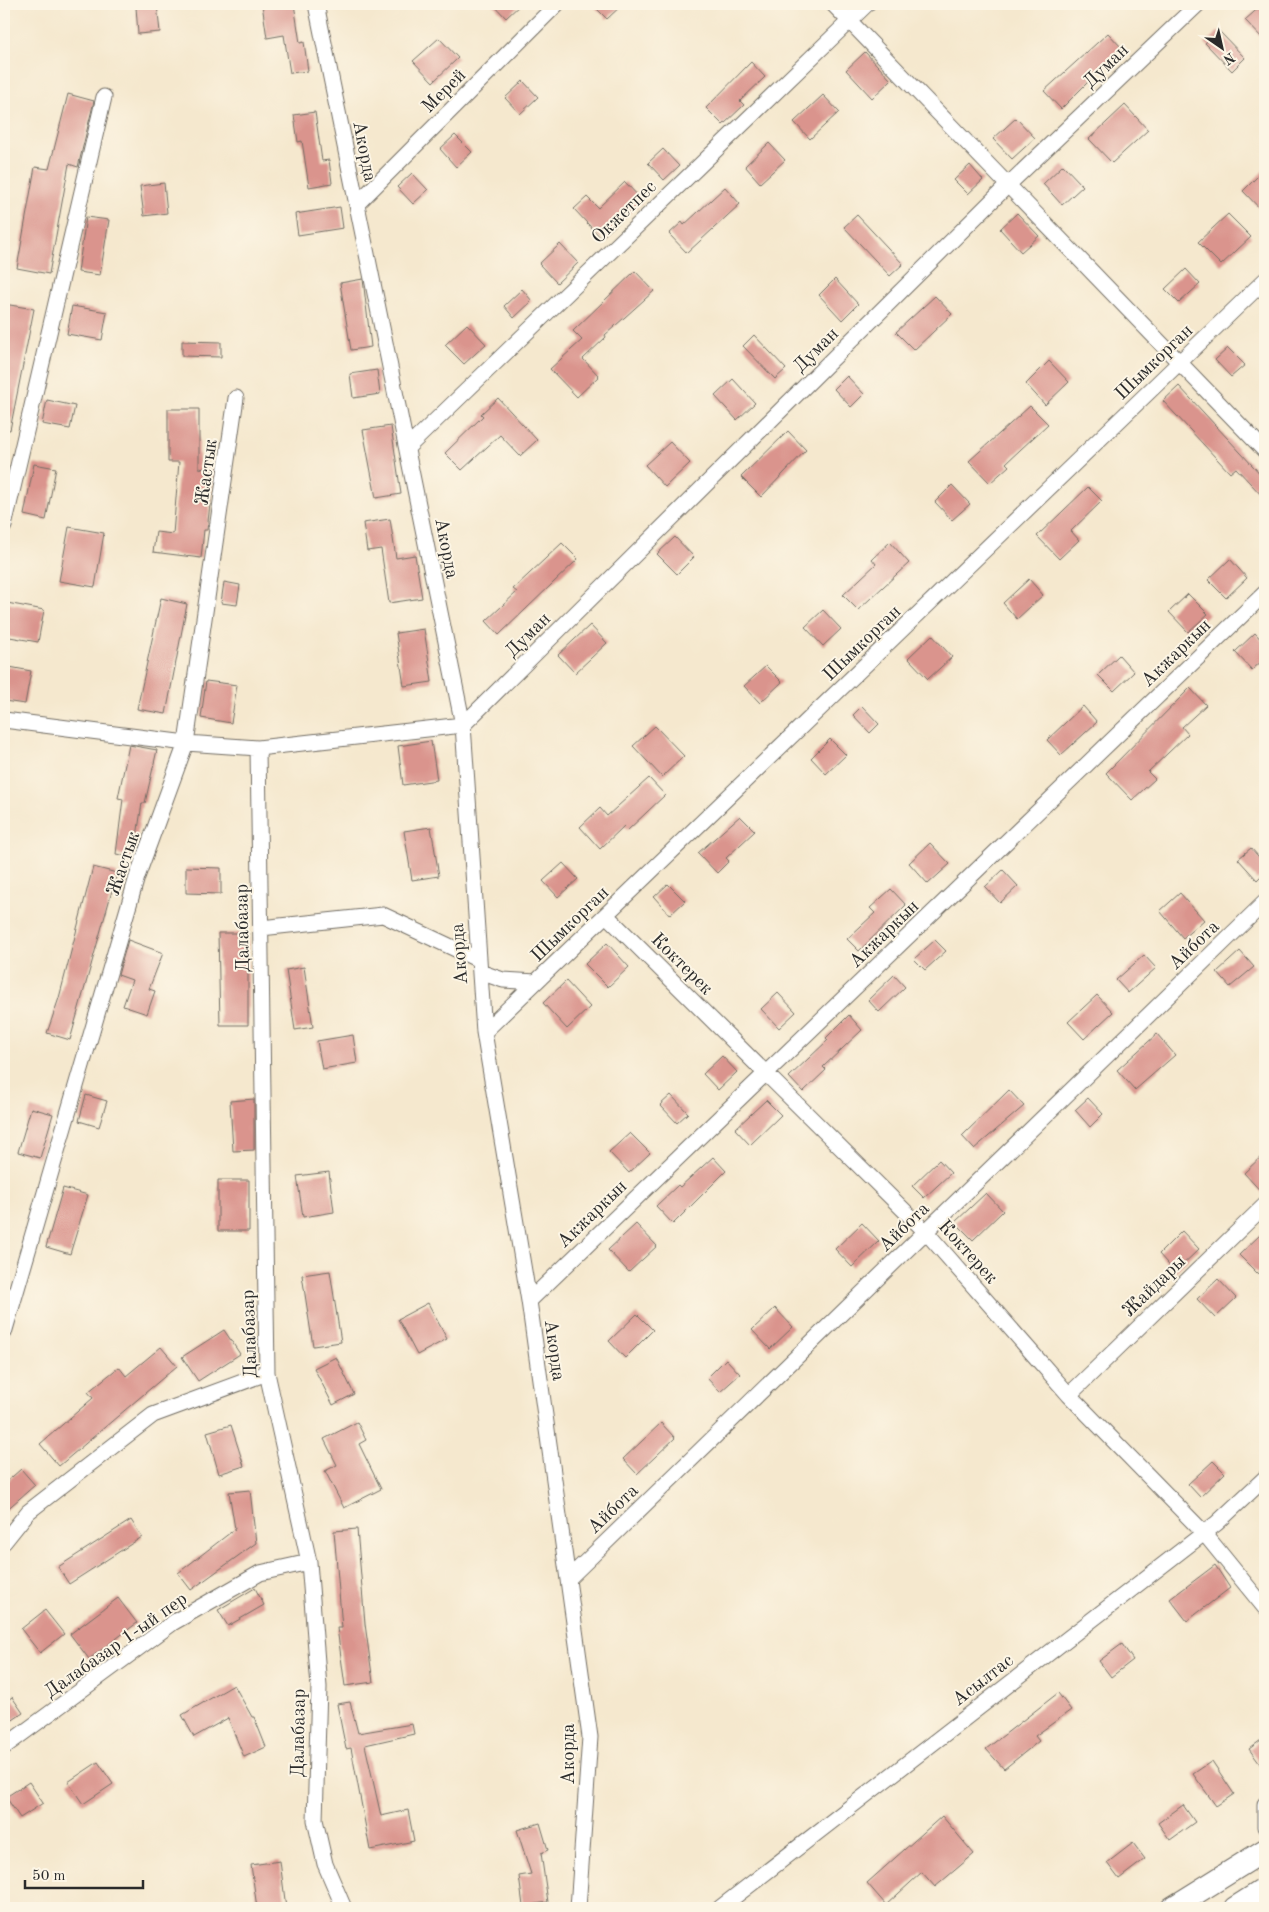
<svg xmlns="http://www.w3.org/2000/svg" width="1269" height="1912" font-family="'Old Standard TT',serif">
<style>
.building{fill:#da948d}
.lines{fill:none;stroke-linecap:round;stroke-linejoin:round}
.street-casing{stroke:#726d64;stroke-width:17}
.secondary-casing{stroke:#726d64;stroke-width:24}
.street{stroke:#fff;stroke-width:15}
.secondary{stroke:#fff;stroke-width:22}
.labels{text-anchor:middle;stroke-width:4;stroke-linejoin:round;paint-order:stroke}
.street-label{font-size:19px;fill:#2b2b2b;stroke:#fcf5e5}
</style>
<rect width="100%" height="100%" fill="#fcf5e5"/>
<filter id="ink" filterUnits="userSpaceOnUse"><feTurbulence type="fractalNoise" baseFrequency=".02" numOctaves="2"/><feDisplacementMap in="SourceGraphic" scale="10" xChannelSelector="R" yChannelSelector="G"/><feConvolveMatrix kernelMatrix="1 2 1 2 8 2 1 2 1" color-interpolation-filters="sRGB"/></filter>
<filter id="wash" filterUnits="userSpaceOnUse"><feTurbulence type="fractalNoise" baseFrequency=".0096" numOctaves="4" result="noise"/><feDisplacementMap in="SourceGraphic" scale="20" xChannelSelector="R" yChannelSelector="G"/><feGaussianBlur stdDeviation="1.12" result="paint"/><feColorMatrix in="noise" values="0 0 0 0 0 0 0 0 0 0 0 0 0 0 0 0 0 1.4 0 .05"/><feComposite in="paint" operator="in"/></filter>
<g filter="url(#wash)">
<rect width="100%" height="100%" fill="#f5e8ce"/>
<g id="blocks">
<path class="building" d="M 262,4 L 294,4 L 300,43 L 304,42 L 308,71 L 290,73 L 284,35 L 267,38 Z
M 493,4 L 521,4 L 506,18 Z
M 592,4 L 623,4 L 607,19 Z
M 1263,4 L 1265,4 L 1265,41 L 1245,20 Z
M 157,5 L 160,32 L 138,34 L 136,7 Z
M 1219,31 L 1245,58 L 1232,71 L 1205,43 Z
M 1108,33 L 1122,48 L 1061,109 L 1044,91 Z
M 439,38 L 458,58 L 433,82 L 413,61 Z
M 865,52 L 891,80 L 872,98 L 846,70 Z
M 751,62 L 765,77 L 740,101 L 744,105 L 723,125 L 706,108 Z
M 523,81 L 538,97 L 520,114 L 505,98 Z
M 68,94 L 94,101 L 78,167 L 69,164 L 49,274 L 17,268 L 35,167 L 49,169 Z
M 823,95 L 839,112 L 810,139 L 794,122 Z
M 1125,105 L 1148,130 L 1112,163 L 1089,139 Z
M 315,112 L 322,161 L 329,160 L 332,183 L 309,187 L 302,141 L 298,142 L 294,115 Z
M 1016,118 L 1035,138 L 1012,159 L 993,139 Z
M 455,135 L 472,152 L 456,167 L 440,149 Z
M 769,143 L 785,160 L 760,183 L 745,166 Z
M 663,149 L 679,166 L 664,180 L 648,163 Z
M 970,165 L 983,180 L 968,194 L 954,180 Z
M 1063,165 L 1083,186 L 1062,205 L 1043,184 Z
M 1265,169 L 1265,214 L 1243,191 Z
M 412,173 L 428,190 L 413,204 L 397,187 Z
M 625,182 L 643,201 L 601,238 L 574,209 L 587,197 L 598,208 Z
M 164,183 L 167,213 L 144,216 L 140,186 Z
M 725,187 L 740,204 L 687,253 L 669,234 L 682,222 L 684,225 Z
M 340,207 L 343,228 L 298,235 L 295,214 Z
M 1017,213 L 1039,236 L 1021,252 L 1000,229 Z
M 1228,214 L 1251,237 L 1221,265 L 1198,242 Z
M 857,215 L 903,264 L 890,276 L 844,227 Z
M 86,217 L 109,220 L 100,275 L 78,272 Z
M 560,244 L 578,263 L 557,283 L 539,264 Z
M 1186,269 L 1200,284 L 1179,303 L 1165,289 Z
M 635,271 L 654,291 L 605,335 L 606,337 L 583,359 L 599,376 L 577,397 L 550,369 L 582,340 L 573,331 Z
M 363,279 L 371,347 L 351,350 L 340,283 Z
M 835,279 L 858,304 L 842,320 L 819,295 Z
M 522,289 L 532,301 L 514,318 L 504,306 Z
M 935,296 L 952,314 L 914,350 L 896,332 Z
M 4,304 L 34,309 L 10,430 L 4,429 Z
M 72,306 L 107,312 L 102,340 L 67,334 Z
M 467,324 L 486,344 L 464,364 L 445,345 Z
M 754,335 L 786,369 L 775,379 L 743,346 Z
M 182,341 L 221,342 L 221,357 L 182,356 Z
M 1228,348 L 1245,365 L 1231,377 L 1215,360 Z
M 1049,361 L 1069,382 L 1045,405 L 1026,384 Z
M 377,370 L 380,394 L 353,398 L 350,374 Z
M 847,376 L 864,394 L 851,407 L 834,389 Z
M 733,379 L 755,403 L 737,420 L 715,396 Z
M 1179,386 L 1265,479 L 1265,499 L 1236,468 L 1230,473 L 1163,401 Z
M 498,398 L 537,440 L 520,456 L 500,435 L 462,470 L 445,453 L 483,416 L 481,414 Z
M 47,400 L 75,406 L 70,429 L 42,424 Z
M 1030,406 L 1048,424 L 1006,463 L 1009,466 L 990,483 L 969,461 Z
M 168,409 L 199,409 L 199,468 L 214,470 L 207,530 L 204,530 L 201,558 L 153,552 L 156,532 L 173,534 L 179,462 L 168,462 Z
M 391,426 L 401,494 L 376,498 L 363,430 Z
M 788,431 L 806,450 L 761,497 L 741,477 Z
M 670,442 L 690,463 L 665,487 L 645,465 Z
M 34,464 L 56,468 L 46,520 L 24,515 Z
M 952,485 L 970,504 L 952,520 L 935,502 Z
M 1088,487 L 1102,501 L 1071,531 L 1079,540 L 1059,559 L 1037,536 Z
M 390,519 L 396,558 L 415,555 L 422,598 L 389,603 L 381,549 L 367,551 L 363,523 Z
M 69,527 L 104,533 L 95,587 L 59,581 Z
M 675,537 L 694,557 L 677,574 L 657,554 Z
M 890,542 L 909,563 L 858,610 L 843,595 L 876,564 L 872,559 Z
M 562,543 L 578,559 L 499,635 L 486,621 L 517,592 L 513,589 Z
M 1230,559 L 1247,578 L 1226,598 L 1208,580 Z
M 1029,579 L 1043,595 L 1017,619 L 1003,603 Z
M 224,582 L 240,585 L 237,605 L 221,603 Z
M 1188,594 L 1208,614 L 1188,632 L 1169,612 Z
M 161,598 L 187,604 L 166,714 L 137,709 Z
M 7,603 L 44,610 L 38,642 L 4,636 Z
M 823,610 L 841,629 L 823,646 L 805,627 Z
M 590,625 L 607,643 L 575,673 L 558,655 Z
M 424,629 L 432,682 L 404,686 L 396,633 Z
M 1255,633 L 1265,644 L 1265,658 L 1252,670 L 1235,652 Z
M 932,635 L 952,657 L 928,679 L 908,658 Z
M 1119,655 L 1134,672 L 1114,691 L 1098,675 Z
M 4,666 L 31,671 L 25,704 L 4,701 Z
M 766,666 L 782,682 L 760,703 L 744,686 Z
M 206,681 L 237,685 L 231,723 L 201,718 Z
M 1190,688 L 1206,705 L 1182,727 L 1188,734 L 1148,772 L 1155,779 L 1132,800 L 1106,773 Z
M 862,706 L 879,724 L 870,733 L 853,715 Z
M 1083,706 L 1097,722 L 1061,755 L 1047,740 Z
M 655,726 L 684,756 L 662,777 L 633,746 Z
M 830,739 L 846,755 L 826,774 L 811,758 Z
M 431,741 L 437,780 L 403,785 L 398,746 Z
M 129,745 L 157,750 L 145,803 L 142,803 L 134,857 L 116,854 L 123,799 L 118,798 Z
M 649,778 L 665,795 L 628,830 L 624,826 L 600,849 L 580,827 L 600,808 L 607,816 Z
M 740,816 L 755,831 L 726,858 L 729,861 L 717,873 L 698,853 Z
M 431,827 L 439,876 L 412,880 L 404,831 Z
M 930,843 L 950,864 L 928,884 L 909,863 Z
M 1251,848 L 1265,864 L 1265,872 L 1257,880 L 1238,859 Z
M 563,863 L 578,879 L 558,897 L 543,881 Z
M 93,867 L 117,873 L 70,1040 L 47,1033 L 59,998 Z
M 186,867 L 221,868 L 221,894 L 186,893 Z
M 1003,870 L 1018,886 L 1000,903 L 985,887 Z
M 668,884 L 685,901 L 670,915 L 654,897 Z
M 891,889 L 906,905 L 859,951 L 847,939 L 875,913 L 870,908 Z
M 1180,893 L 1204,920 L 1183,938 L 1160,911 Z
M 218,933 L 248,933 L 248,1025 L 220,1025 Z
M 128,940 L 163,953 L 149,989 L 155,991 L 147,1014 L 123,1006 L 132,980 L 118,975 Z
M 935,940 L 946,951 L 925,970 L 914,959 Z
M 607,943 L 629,967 L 608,987 L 585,964 Z
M 1240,951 L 1254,967 L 1230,987 L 1217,972 Z
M 1144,955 L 1156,968 L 1128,993 L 1116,980 Z
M 304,967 L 313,1027 L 295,1030 L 286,970 Z
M 894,975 L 905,987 L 879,1012 L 868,1000 Z
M 566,981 L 590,1007 L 567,1029 L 543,1003 Z
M 778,993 L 796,1012 L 779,1028 L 761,1009 Z
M 1097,995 L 1113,1012 L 1084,1039 L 1068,1022 Z
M 849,1015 L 862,1030 L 823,1067 L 826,1070 L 803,1092 L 789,1077 L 828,1040 L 826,1038 Z
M 1157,1034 L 1175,1055 L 1135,1090 L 1117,1070 Z
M 353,1035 L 357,1063 L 322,1069 L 317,1041 Z
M 722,1056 L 737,1072 L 718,1090 L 703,1074 Z
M 1009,1090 L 1024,1106 L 974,1149 L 962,1136 Z
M 86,1095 L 107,1101 L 99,1127 L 79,1121 Z
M 671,1095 L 688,1113 L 677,1123 L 660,1105 Z
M 1088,1098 L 1103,1114 L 1090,1127 L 1075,1110 Z
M 254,1099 L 254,1150 L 233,1151 L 230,1101 Z
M 766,1100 L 781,1115 L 750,1145 L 735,1129 Z
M 31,1108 L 53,1114 L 40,1158 L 18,1152 Z
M 630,1133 L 650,1153 L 629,1173 L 609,1152 Z
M 1265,1153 L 1265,1196 L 1244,1173 Z
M 713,1157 L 726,1171 L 673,1224 L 656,1206 L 678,1185 L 680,1187 Z
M 939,1160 L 951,1173 L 924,1198 L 912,1186 Z
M 329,1172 L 334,1212 L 303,1217 L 297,1176 Z
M 218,1180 L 249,1180 L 249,1231 L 218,1231 Z
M 63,1188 L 88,1195 L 70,1254 L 46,1247 Z
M 986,1193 L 1003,1211 L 973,1240 L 955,1222 Z
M 862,1223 L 879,1241 L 852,1267 L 835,1249 Z
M 636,1224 L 657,1246 L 629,1272 L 608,1250 Z
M 1182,1231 L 1199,1249 L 1175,1272 L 1159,1254 Z
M 1260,1235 L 1265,1241 L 1265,1267 L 1258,1274 L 1239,1255 Z
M 330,1271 L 341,1342 L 313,1346 L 302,1275 Z
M 1218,1279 L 1236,1298 L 1215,1318 L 1197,1299 Z
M 428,1303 L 447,1339 L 417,1355 L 398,1319 Z
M 775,1308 L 793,1327 L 770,1349 L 752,1330 Z
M 637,1314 L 653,1330 L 625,1358 L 609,1341 Z
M 224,1330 L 240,1354 L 198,1381 L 182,1357 Z
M 161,1347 L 177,1366 L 59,1466 L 40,1444 L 93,1398 L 88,1392 L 119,1367 L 126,1376 Z
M 336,1357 L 354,1394 L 333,1405 L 314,1368 Z
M 726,1359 L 740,1374 L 720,1392 L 707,1378 Z
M 357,1422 L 366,1440 L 359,1444 L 381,1489 L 344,1508 L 325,1471 L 337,1465 L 324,1439 Z
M 661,1423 L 675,1438 L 637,1474 L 623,1459 Z
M 231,1425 L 244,1466 L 219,1474 L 207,1432 Z
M 1213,1461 L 1225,1473 L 1200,1497 L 1188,1484 Z
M 21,1469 L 35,1485 L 4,1512 L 4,1484 Z
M 250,1490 L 256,1543 L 191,1590 L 178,1573 L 235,1529 L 229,1492 Z
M 131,1520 L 142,1537 L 69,1584 L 58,1567 Z
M 357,1529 L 365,1624 L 373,1682 L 345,1686 L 337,1628 L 342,1628 L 334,1531 Z
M 1215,1565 L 1230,1588 L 1187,1621 L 1170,1599 Z
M 255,1588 L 264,1605 L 228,1626 L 218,1610 Z
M 118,1598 L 137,1623 L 89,1659 L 70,1634 Z
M 45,1610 L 64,1634 L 40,1653 L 21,1629 Z
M 1122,1644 L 1133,1660 L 1111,1677 L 1099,1661 Z
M 234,1685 L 252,1717 L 254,1717 L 266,1747 L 244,1757 L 228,1718 L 194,1737 L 182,1715 Z
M 1058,1693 L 1071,1710 L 1035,1736 L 1039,1741 L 1004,1769 L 986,1749 Z
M 12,1697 L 23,1713 L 4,1726 L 4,1703 Z
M 350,1702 L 358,1733 L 412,1724 L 414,1734 L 365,1745 L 381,1816 L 408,1810 L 414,1841 L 370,1850 L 351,1748 L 346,1749 L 337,1704 Z
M 1265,1737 L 1265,1771 L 1249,1749 Z
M 1212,1761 L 1234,1794 L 1216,1806 L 1193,1774 Z
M 98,1762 L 113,1784 L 83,1804 L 68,1782 Z
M 29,1782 L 43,1803 L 20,1818 L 6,1797 Z
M 1183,1805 L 1195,1822 L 1170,1840 L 1158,1823 Z
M 942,1816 L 974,1854 L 935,1887 L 922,1872 L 886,1905 L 867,1883 Z
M 540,1823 L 548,1850 L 541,1853 L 548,1902 L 523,1906 L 519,1876 L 531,1874 L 517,1830 Z
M 1133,1843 L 1145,1859 L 1119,1879 L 1107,1863 Z
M 280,1861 L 286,1908 L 257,1908 L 251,1865 Z"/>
</g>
</g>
<g filter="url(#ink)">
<use href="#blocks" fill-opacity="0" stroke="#726d64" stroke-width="1"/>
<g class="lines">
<g class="street-casing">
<path id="street" d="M 316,4 L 463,725 L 484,1032 L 529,1301 L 590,1737 L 578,1908
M 833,4 L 1265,451
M 357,204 L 557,4
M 408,447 L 867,4
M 4,526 L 104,97
M 4,720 L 186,743 L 258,748 L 463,725 L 1009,184 L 1198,4
M 258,748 L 267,1373 L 309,1562 L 319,1687 L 315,1820 L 325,1864 L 344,1908
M 606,915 L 926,1232 L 1069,1395 L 1204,1533 L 1265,1608
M 261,928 L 383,915 L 479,960
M 480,972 L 503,980 L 536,982
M 484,1032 L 1265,280
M 529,1301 L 1265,593
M 4,1333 L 137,877 L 186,743 L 236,398
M 1069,1395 L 1265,1205
M 4,1542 L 28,1512 L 153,1415 L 267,1373
M 568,1579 L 1265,902
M 4,1747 L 174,1622 L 260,1573 L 309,1562
M 1265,1804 L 1265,1827
M 720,1908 L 1217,1523 L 1265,1478"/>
</g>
<g class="secondary-casing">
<path id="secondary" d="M 1172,1908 L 1265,1850
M 1235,1908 L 1265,1889"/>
</g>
<use href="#street" class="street"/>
<use href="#secondary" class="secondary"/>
</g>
</g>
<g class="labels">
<g class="street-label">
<text transform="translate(1105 65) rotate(-44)" y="7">Думан</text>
<text transform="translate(443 90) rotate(-45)" y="7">Мерей</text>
<text transform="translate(366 151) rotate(79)" y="7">Акорда</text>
<text transform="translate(623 211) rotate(-44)" y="7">Окжетпес</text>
<text transform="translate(815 349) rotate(-45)" y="7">Думан</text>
<text transform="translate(1153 361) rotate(-44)" y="7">Шымкорган</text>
<text transform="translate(205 472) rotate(-82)" y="7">Жастык</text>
<text transform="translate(448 548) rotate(79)" y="7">Акорда</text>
<text transform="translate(527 634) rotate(-45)" y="7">Думан</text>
<text transform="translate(861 642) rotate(-44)" y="7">Шымкорган</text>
<text transform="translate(1175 652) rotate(-44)" y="7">Акжаркын</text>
<text transform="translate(122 863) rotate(-71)" y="7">Жастык</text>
<text transform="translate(569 923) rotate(-44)" y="7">Шымкорган</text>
<text transform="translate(241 928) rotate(-91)" y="7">Далабазар</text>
<text transform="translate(883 933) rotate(-44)" y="7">Акжаркын</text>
<text transform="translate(1193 944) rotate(-44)" y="7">Айбота</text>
<text transform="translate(458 954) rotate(-94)" y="7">Акорда</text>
<text transform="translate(683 963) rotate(45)" y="7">Коктерек</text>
<text transform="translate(591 1213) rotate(-44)" y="7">Акжаркын</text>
<text transform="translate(903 1226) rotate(-44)" y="7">Айбота</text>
<text transform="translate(969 1251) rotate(48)" y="7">Коктерек</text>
<text transform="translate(1153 1285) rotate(-44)" y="7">Жайдары</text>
<text transform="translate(248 1334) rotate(-92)" y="7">Далабазар</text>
<text transform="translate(556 1350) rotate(82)" y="7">Акорда</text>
<text transform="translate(612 1508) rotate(-44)" y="7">Айбота</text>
<text transform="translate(115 1644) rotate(-35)" y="7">Далабазар 1-ый пер</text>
<text transform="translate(982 1679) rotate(-38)" y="7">Асылтас</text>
<text transform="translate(297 1733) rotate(-89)" y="7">Далабазар</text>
<text transform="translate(567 1754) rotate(-90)" y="7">Акорда</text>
</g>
</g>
<rect width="1269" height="1912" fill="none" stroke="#fcf5e5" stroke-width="20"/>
<g transform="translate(1222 48) rotate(146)" stroke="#fcf5e5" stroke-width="4" paint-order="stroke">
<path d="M0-4L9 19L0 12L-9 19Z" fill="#2b2b2b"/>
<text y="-8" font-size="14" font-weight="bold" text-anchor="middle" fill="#2b2b2b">N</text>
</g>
<path d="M25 1880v8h118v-8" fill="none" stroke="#2b2b2b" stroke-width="2.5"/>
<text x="32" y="1880" font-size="15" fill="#2b2b2b" stroke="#fcf5e5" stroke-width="4" paint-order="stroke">50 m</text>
</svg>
